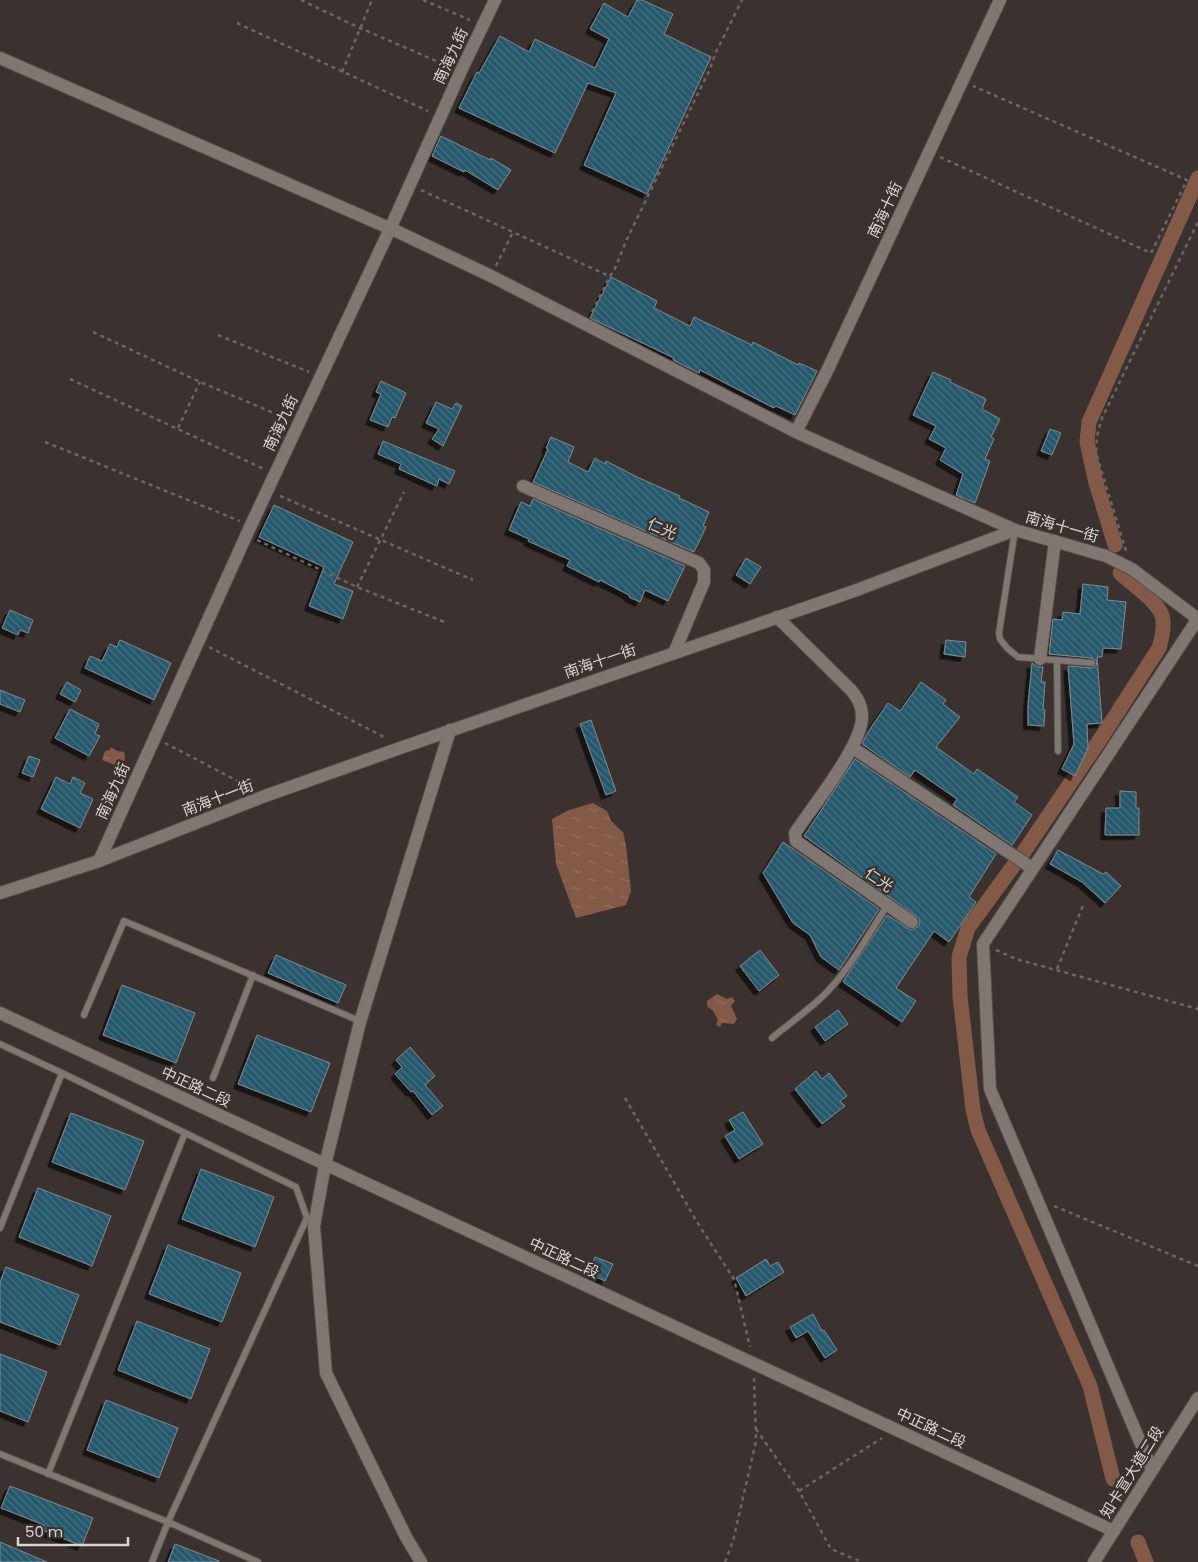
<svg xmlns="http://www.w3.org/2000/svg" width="1198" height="1562" font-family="Poppins,'Noto Sans TC',sans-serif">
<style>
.water{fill:url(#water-ripples)}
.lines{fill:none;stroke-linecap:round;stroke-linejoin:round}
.canal{stroke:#835947;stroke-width:15}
.building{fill:url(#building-back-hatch);stroke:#808a8f;filter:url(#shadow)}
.lane-casing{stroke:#564e4b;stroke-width:8}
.street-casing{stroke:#564e4b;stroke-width:14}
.secondary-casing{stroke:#564e4b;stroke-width:14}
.path{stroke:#6c6562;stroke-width:2.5;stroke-dasharray:4 4;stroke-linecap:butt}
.lane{stroke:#807672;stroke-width:6}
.street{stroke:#807672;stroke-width:12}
.secondary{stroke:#807672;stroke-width:12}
.labels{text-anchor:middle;stroke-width:5;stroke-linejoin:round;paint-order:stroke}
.street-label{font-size:15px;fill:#dad5d2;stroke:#3b322f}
</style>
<defs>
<pattern id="water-ripples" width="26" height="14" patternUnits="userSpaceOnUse" patternTransform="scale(1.25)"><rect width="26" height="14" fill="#835947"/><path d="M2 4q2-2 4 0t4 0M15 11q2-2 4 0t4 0" fill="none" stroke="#947061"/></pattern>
<pattern id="building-back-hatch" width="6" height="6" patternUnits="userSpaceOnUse" patternTransform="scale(1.25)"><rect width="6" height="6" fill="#25596c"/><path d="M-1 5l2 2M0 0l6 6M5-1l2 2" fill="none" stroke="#447080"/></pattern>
<filter id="shadow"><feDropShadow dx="-4.5" dy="4.5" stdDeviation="0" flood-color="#0009"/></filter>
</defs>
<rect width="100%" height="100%" fill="#3b322f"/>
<path class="water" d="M 111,747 L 117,751 L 124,752 L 125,757 L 124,763 L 118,766 L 102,760 L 105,751 L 110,750 Z
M 593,803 L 607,811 L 611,821 L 623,832 L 626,845 L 631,891 L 626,905 L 576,918 L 556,864 L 552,819 L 569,810 Z
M 717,994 L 727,999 L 732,997 L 735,1001 L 731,1006 L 737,1019 L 734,1024 L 722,1023 L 720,1027 L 716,1025 L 718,1020 L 713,1011 L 707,1006 L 707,1001 Z"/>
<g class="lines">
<path class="canal" d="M 1115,545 L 1096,483 L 1087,442 L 1089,422 L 1198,178
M 1021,856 L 1101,738 L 1159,648 C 1162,638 1166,623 1161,613 C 1152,597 1133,585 1120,573
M 1014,865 L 968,928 L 959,957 L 960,996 L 973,1110 L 978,1130 L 1090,1386 L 1113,1479
M 1138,1542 L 1146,1562"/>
</g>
<path class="building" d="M 637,0 L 642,0 L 673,14 L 664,34 L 711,57 L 647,194 L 584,165 L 616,93 L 588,83 L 555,153 L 459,108 L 477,72 L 479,73 L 500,36 L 529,52 L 535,39 L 595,68 L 609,39 L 590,29 L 604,3 L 628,17 Z
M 441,136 L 490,160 L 491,158 L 511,170 L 498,190 L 465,170 L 464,172 L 432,156 Z
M 611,277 L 657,301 L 654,308 L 690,326 L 694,317 L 752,345 L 753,342 L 798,365 L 799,363 L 817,371 L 795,415 L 776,406 L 774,408 L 700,370 L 699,373 L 673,360 L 674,358 L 590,318 Z
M 933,372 L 951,380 L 950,382 L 986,399 L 982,409 L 1000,419 L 991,437 L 994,439 L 985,459 L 990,461 L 975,503 L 956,495 L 963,474 L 940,460 L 946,448 L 929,439 L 936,426 L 913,415 Z
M 381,381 L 406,393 L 395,418 L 392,417 L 388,427 L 370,420 L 381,394 L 376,392 Z
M 436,402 L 452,409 L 456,403 L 462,406 L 443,446 L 432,439 L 439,429 L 426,423 Z
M 1050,429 L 1061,433 L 1052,455 L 1041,451 Z
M 551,437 L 574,447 L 568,462 L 588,472 L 595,458 L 605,464 L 606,461 L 637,477 L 680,496 L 679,498 L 709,512 L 703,526 L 706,527 L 694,552 L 533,482 L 548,449 L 546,448 Z
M 383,441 L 455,471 L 449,484 L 439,479 L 437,486 L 399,469 L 401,464 L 378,454 Z
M 533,499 L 685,566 L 668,601 L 645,590 L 640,602 L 629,597 L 629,595 L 600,580 L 599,582 L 567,566 L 570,560 L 528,541 L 529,539 L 509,530 L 521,502 L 530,506 Z
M 274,505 L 353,542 L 334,584 L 353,591 L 343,619 L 309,606 L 324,567 L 259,537 Z
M 746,558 L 761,567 L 750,584 L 736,575 Z
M 1083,584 L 1108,587 L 1107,600 L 1126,602 L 1121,649 L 1103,648 L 1102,657 L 1097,657 L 1102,723 L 1087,724 L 1088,748 L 1075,776 L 1062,769 L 1074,744 L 1068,666 L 1092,668 L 1096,666 L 1097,661 L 1092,658 L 1049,654 L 1053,619 L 1062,620 L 1063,612 L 1080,614 Z
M 10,610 L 33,620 L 28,633 L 20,630 L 18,635 L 2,628 Z
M 120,640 L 171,663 L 154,700 L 85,668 L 90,656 L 102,661 L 110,644 L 117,647 Z
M 946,640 L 966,642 L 965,657 L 944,654 Z
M 1032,663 L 1038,667 L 1043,667 L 1041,682 L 1045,682 L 1043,710 L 1045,710 L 1044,726 L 1028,725 L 1028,705 Z
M 67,682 L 81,690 L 75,702 L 60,694 Z
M 921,682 L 946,700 L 943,704 L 960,717 L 936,747 L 974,774 L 977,769 L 1018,797 L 1014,802 L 1032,815 L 1012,845 L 953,805 L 957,799 L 915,770 L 910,777 L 862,744 L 868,732 L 888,703 L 900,711 Z
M 0,690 L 25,700 L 20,712 L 0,704 Z
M 70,709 L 99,724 L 95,734 L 100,736 L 89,756 L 55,738 Z
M 591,720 L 616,791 L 606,795 L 580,724 Z
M 29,756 L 40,760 L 33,777 L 22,773 Z
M 855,759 L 996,854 L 969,897 L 976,902 L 949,942 L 934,931 L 896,988 L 916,1001 L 902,1022 L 843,982 L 887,915 L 911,930 L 918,927 L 920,922 L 919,918 L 804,836 Z
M 56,777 L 70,784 L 73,777 L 85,783 L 80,793 L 93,799 L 80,828 L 41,809 Z
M 1120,791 L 1136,792 L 1136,808 L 1139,808 L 1139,835 L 1105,835 L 1106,808 L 1120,808 Z
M 783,842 L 879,909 L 839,970 L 821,957 L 810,935 L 793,923 L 763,873 Z
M 1058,850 L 1103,874 L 1106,872 L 1121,886 L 1105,903 L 1082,882 L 1050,864 Z
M 760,950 L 779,975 L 759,991 L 740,966 Z
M 276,955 L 346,985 L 338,1003 L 268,973 Z
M 122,985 L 195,1013 L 176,1063 L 103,1035 Z
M 838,1010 L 848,1024 L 825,1041 L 815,1027 Z
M 257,1035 L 330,1063 L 311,1112 L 238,1084 Z
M 410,1047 L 435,1076 L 425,1085 L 443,1106 L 432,1115 L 413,1091 L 411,1092 L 395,1074 L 402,1067 L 396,1060 Z
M 816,1071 L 822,1079 L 829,1073 L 847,1096 L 840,1101 L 845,1106 L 822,1124 L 795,1089 Z
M 743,1112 L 763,1144 L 739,1159 L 725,1136 L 735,1130 L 729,1120 Z
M 71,1113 L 144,1141 L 125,1190 L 52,1162 Z
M 201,1169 L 274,1197 L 255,1247 L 182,1219 Z
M 38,1188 L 111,1216 L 92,1266 L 19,1237 Z
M 168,1245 L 241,1273 L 222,1322 L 149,1294 Z
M 595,1257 L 613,1264 L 605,1281 L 588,1273 Z
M 766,1259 L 770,1266 L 778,1262 L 784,1272 L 746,1296 L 736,1278 Z
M 6,1267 L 79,1295 L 60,1345 L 0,1322 L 0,1282 Z
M 813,1314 L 822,1331 L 824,1330 L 837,1350 L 825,1358 L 808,1331 L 796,1338 L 790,1327 Z
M 137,1321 L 210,1349 L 191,1399 L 118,1370 Z
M 0,1354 L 47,1372 L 28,1422 L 0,1411 Z
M 106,1400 L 178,1428 L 159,1478 L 87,1450 Z
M 10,1486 L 93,1518 L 82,1546 L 42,1530 L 44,1525 L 1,1508 Z
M 0,1542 L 47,1562 L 0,1562 Z
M 175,1544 L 219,1561 L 219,1562 L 168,1562 Z"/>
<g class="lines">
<g class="lane-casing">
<path id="lane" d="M 1015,530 L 999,633 L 1000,639 L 1007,648 L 1018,657 L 1092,663
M 1057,661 L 1058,751
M 84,1015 L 124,921 L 355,1019 L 360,1022
M 772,1038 C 789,1024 807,1011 823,996 C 849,971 867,936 887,906
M 0,1044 L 62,1073 L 0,1228
M 62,1073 L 296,1187 L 307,1218 L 168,1522 L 152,1562
M 213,1078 L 253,975
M 0,1454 L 168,1522 L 258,1562
M 48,1474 L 185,1133"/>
</g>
<g class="street-casing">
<path id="street" d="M 0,58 L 396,231 L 491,276 L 796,432 L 1015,530
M 796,432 L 828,369 L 1000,0
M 523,486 L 699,563 L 704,570 L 704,582 L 674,653
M 777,617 L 851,690 C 858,699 862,705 862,717 C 862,746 812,807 795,833 L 796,841 L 912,922
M 1040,659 L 1055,541
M 853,748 L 1032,868
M 99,861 L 251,525 L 390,229 L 461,71 L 495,0
M 1152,1470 L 990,1089 L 983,944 L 1197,620
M 421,1562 L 406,1537 L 326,1373 L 314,1226 L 325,1165 L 360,1022 L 450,730"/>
</g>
<g class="secondary-casing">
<path id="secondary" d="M 0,893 L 99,861 L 265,796 L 403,747 L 854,591 L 1015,530 L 1106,556 L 1132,569 L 1198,619
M 0,1013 L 1114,1531
M 1094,1562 L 1198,1398"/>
</g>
<path class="path" d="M 301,0 L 360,28 L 448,66
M 423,0 L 470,20
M 237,23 L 428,111
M 342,72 L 372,0
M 940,157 L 1151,253 L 1187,180 L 973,86
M 421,190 L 609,276
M 496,266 L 513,232
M 592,312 L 610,276 L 614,271 L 627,239 L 709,71 L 716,52 L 742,0
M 93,332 L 200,382 L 286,418
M 218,335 L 309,372
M 70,379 L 264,469
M 178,428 L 200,382
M 45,442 L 240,521
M 280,496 L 473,580
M 257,540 L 357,587 L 447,623
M 1126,551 L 1096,453 L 1097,436 L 1102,418 L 1198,222
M 357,587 L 404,492
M 209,647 L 386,738
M 165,743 L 249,787
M 996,950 L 1016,959 L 1198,1009
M 1057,969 L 1084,903
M 625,1098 L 700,1227 L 734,1279 L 750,1347
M 1054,1206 L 1198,1266
M 756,1429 L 799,1491 L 831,1549 L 862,1562
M 799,1491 L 882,1438
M 725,1562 L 733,1541 L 756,1441 L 754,1377"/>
<use href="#lane" class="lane"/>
<use href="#street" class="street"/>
<use href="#secondary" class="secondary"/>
</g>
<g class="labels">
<g class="street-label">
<text transform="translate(451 56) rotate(-65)" y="5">南海九街</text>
<text transform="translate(885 210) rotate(-65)" y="5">南海十街</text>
<text transform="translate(281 423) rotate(-65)" y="5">南海九街</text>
<text transform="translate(1062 527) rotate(16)" y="5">南海十一街</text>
<text transform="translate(662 529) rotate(24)" y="5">仁光</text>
<text transform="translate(600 661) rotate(-19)" y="5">南海十一街</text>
<text transform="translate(113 791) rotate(-66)" y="5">南海九街</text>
<text transform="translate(218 798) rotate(-21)" y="5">南海十一街</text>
<text transform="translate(879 880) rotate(35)" y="5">仁光</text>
<text transform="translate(196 1087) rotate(25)" y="5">中正路二段</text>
<text transform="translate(564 1258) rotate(25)" y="5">中正路二段</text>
<text transform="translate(931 1428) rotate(25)" y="5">中正路二段</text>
<text transform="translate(1132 1472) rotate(-58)" y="5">知卡宣大道二段</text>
</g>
</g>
<path d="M18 1537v8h110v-8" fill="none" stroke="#dad5d2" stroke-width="2.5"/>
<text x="25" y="1537" font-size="15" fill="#dad5d2" stroke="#3b322f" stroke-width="4" paint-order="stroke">50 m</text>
</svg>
